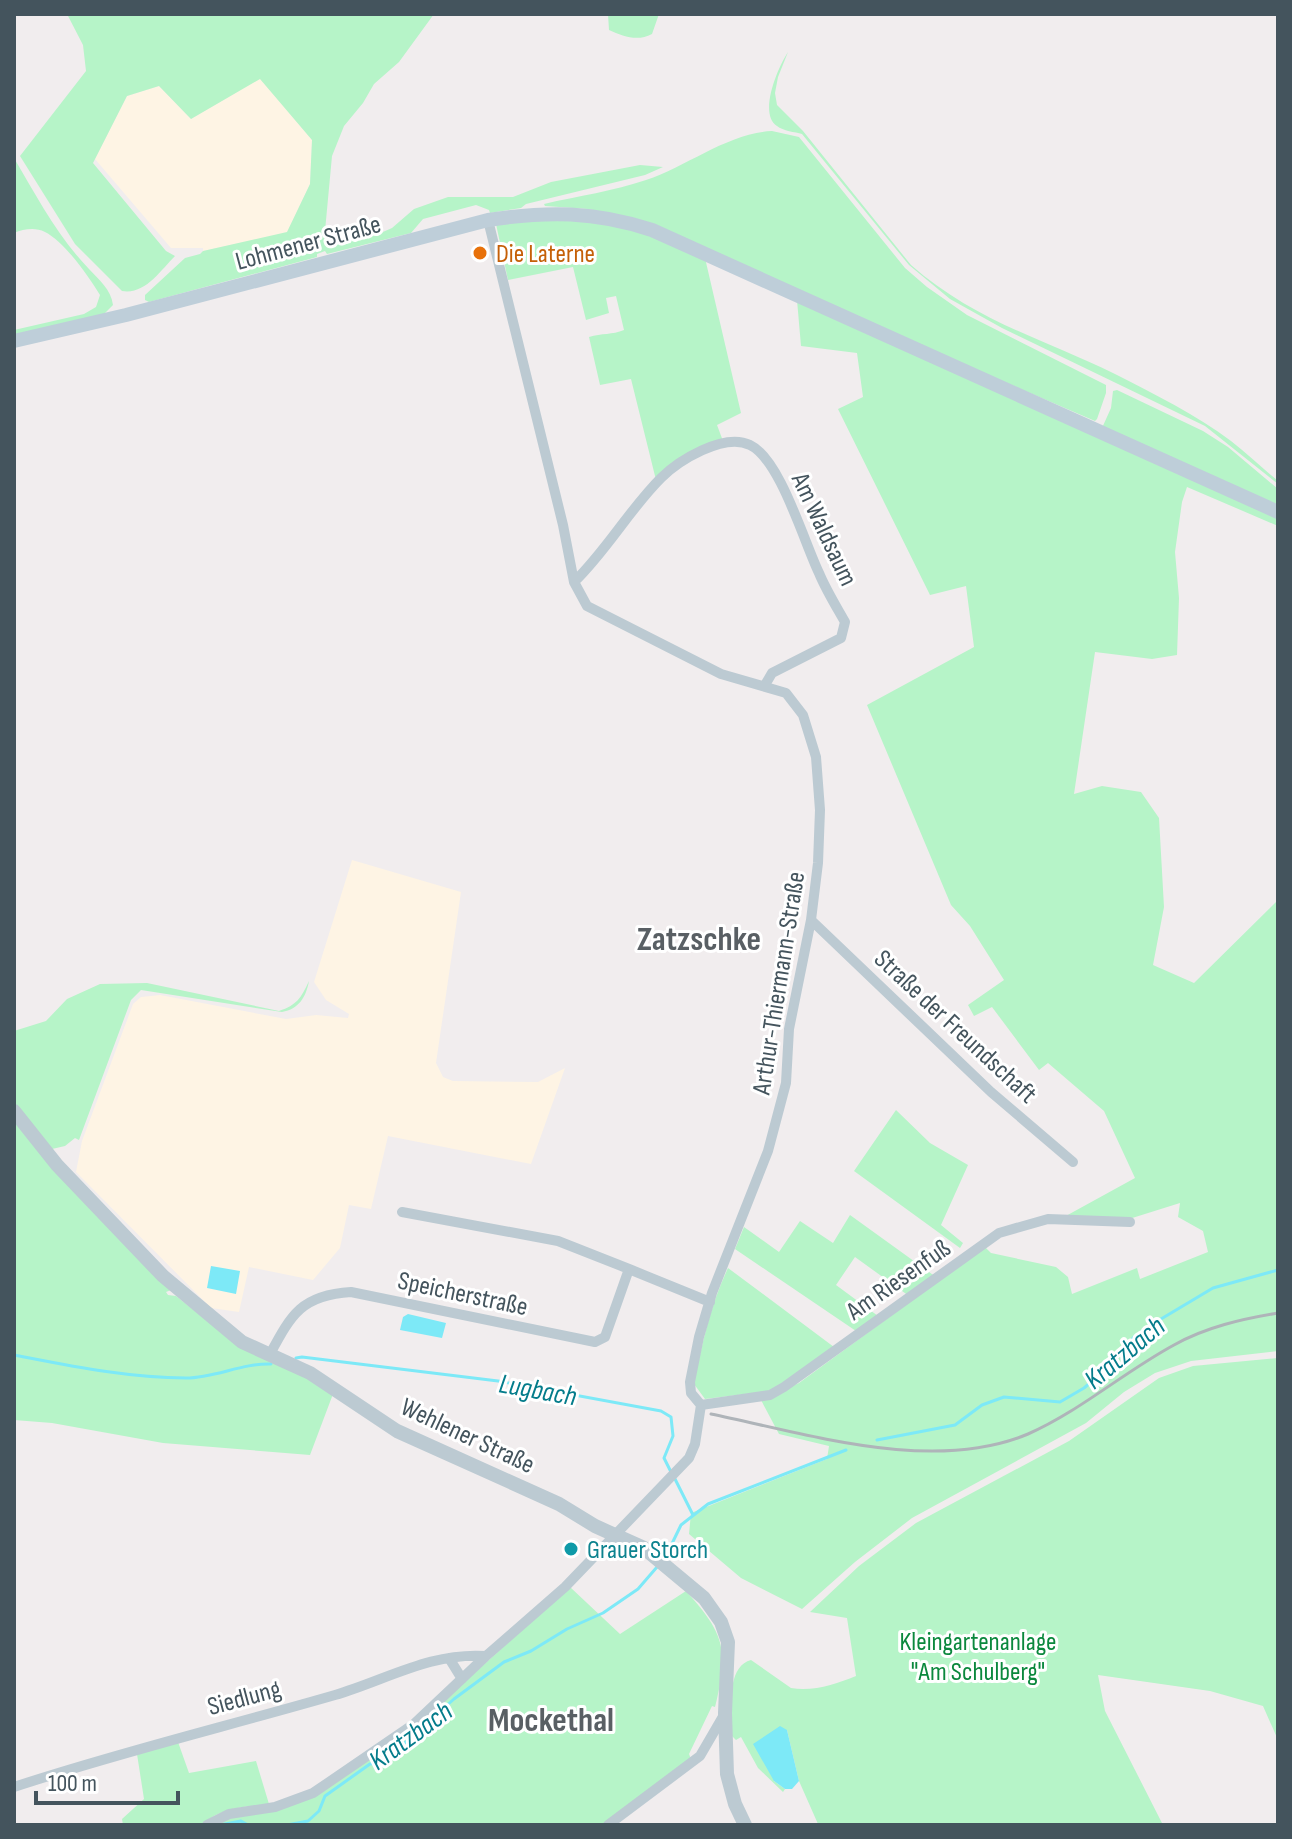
<svg xmlns="http://www.w3.org/2000/svg" width="1292" height="1839" font-family="'Sofia Sans Condensed',sans-serif">
<style>
.commercial{fill:#fef4e4}
.green{fill:#b6f4c8}
.water{fill:#7de9f7}
.lines{fill:none;stroke-linecap:round;stroke-linejoin:round}
.stream{stroke:#7de9f7;stroke-width:3}
.minor{stroke:#bccad2;stroke-width:10}
.tertiary{stroke:#bccad2;stroke-width:14}
.secondary{stroke:#beced9;stroke-width:14}
.rail{stroke:#afb4b9;stroke-width:3}
.food-dot{fill:#e8710a;stroke:#fff;stroke-width:3}
.culture-dot{fill:#0f9aa8;stroke:#fff;stroke-width:3}
.labels{text-anchor:middle;stroke-width:6;stroke-linejoin:round;paint-order:stroke}
.street-label{font-size:26px;fill:#44545d;stroke:#fff}
.food-label{font-size:26px;fill:#c56008;stroke:#fff;text-anchor:start}
.culture-label{font-size:26px;fill:#0d838f;stroke:#fff;text-anchor:start}
.park-label{font-size:26px;fill:#0b883d;stroke:#fff}
.water-label{font-size:28px;font-style:italic;fill:#047c8b;stroke:#fff}
.district-label{font-size:34px;font-weight:bold;fill:#595f64;stroke:#fff}
</style>
<rect width="100%" height="100%" fill="#f1edee"/>
<path class="commercial" d="M 260,78 L 312,140 L 310,184 L 287,233 L 203,251 L 203,248 L 171,248 L 95,159 L 127,96 L 159,86 L 191,119 Z
M 352,860 L 461,892 L 436,1063 L 443,1077 L 453,1081 L 538,1082 L 565,1068 L 531,1164 L 388,1136 L 371,1209 L 349,1205 L 340,1248 L 313,1280 L 249,1267 L 239,1312 L 211,1308 L 76,1172 L 82,1141 L 133,1004 L 141,997 L 160,995 L 286,1019 L 316,1015 L 348,1018 L 349,1014 L 326,1000 L 314,982 Z"/>
<path class="green" d="M 67,14 L 434,14 L 399,62 L 374,84 L 363,103 L 344,126 L 332,156 L 325,231 L 339,241 L 376,235 L 392,228 L 414,209 L 448,197 L 513,197 L 551,182 L 640,165 L 663,167 L 645,175 L 526,204 L 521,208 L 490,213 L 489,210 L 476,205 L 423,219 L 411,233 L 327,254 L 325,251 L 317,254 L 317,257 L 149,302 L 145,300 L 145,295 L 185,258 L 200,254 L 203,251 L 287,232 L 310,184 L 312,140 L 260,79 L 191,119 L 159,86 L 127,96 L 93,163 L 166,251 L 175,256 C 160,271 145,295 122,291 L 75,244 L 20,156 L 86,71 L 83,45 Z
M 608,14 L 659,14 L 652,34 C 637,42 623,36 609,30 Z
M 788,52 L 778,77 L 775,93 L 777,105 L 803,131 L 911,265 C 975,321 1041,338 1115,374 C 1154,394 1197,415 1231,441 C 1248,454 1262,468 1278,481 L 1278,484 L 1205,426 L 1002,328 L 950,299 L 909,265 L 802,134 C 795,132 783,131 777,126 C 758,114 778,67 788,52 Z
M 772,131 L 799,137 L 905,268 L 927,287 L 967,315 L 1106,385 L 1106,393 L 1097,419 L 1095,421 L 618,215 L 588,209 L 545,206 L 544,204 C 578,196 614,191 646,180 C 688,166 728,133 772,131 Z
M 14,158 C 37,197 58,237 89,269 C 99,280 111,289 113,305 L 104,314 L 14,336 L 14,330 L 84,314 L 96,307 L 100,295 C 89,277 65,242 45,232 C 35,227 24,229 14,233 Z
M 539,216 L 634,228 L 705,258 L 741,413 L 717,425 L 723,441 L 656,480 L 631,379 L 600,385 L 589,337 C 602,333 612,335 624,330 L 616,296 L 606,298 L 609,313 L 586,320 L 573,267 L 508,280 L 496,224 Z
M 797,300 L 1278,517 L 1278,526 L 1187,487 L 1182,502 L 1175,552 L 1179,598 L 1177,655 L 1152,659 L 1095,652 L 1074,794 L 1102,786 L 1141,792 L 1159,818 L 1164,907 L 1153,965 L 1194,983 L 1278,900 L 1278,1351 L 1191,1361 L 1155,1373 L 1124,1392 L 1086,1423 L 912,1518 L 855,1562 L 802,1609 L 741,1578 L 689,1534 L 691,1513 L 827,1459 L 829,1446 L 779,1434 L 761,1400 L 799,1383 L 985,1247 L 991,1253 L 1056,1267 L 1068,1277 L 1072,1294 L 1137,1268 L 1140,1279 L 1208,1252 L 1203,1231 L 1178,1217 L 1180,1203 L 1129,1219 L 1064,1217 L 1135,1178 L 1104,1111 L 1048,1063 L 1039,1070 L 992,1007 L 974,1016 L 968,1005 L 1004,980 L 970,926 L 951,905 L 867,705 L 974,647 L 966,586 L 930,595 L 838,409 L 863,397 L 857,353 L 801,346 Z
M 1117,390 L 1203,431 L 1228,447 L 1278,489 L 1278,507 L 1102,428 L 1111,408 L 1113,391 Z
M 309,981 C 306,997 299,1009 282,1012 L 141,990 L 131,1000 L 79,1140 L 75,1138 L 65,1146 L 52,1149 L 14,1106 L 14,1031 L 46,1021 L 67,999 L 100,984 L 147,983 L 279,1011 C 297,1005 301,998 309,981 Z
M 896,1110 L 930,1143 L 968,1165 L 941,1225 L 963,1243 L 960,1248 L 854,1171 Z
M 14,1119 L 171,1290 L 166,1292 L 168,1295 L 176,1296 L 239,1346 L 307,1377 L 333,1394 L 310,1455 L 163,1443 L 52,1423 L 14,1420 Z
M 850,1215 L 936,1277 L 909,1296 L 855,1257 L 836,1285 L 878,1316 L 856,1331 L 735,1249 L 744,1227 L 779,1252 L 800,1221 L 833,1243 Z
M 728,1268 L 834,1347 L 771,1391 L 705,1399 L 694,1384 C 702,1344 710,1306 728,1268 Z
M 1278,1358 L 1278,1740 L 1263,1706 L 1210,1691 L 1098,1675 L 1105,1711 L 1163,1825 L 815,1825 L 818,1824 L 799,1781 L 787,1730 L 774,1781 L 785,1789 L 783,1792 L 758,1768 L 741,1737 L 736,1740 L 730,1734 C 731,1713 726,1666 751,1660 L 791,1688 C 813,1692 836,1684 856,1676 L 847,1618 L 810,1612 L 859,1566 L 916,1523 L 1069,1441 L 1159,1378 L 1193,1366 Z
M 570,1587 L 620,1634 L 686,1591 C 725,1634 729,1650 715,1707 L 712,1706 L 689,1754 L 691,1759 L 602,1825 L 532,1825 L 528,1823 L 525,1825 L 212,1825 L 216,1821 L 313,1795 L 374,1757 L 409,1732 Z
M 178,1742 L 189,1773 L 256,1761 L 269,1804 C 244,1807 220,1807 202,1825 L 123,1825 L 122,1819 L 144,1799 L 137,1754 Z"/>
<path class="water" d="M 211,1266 L 240,1271 L 236,1294 L 207,1288 Z
M 408,1314 L 446,1323 L 442,1338 L 400,1330 L 403,1317 Z
M 780,1726 L 787,1730 L 799,1781 L 792,1789 L 785,1789 L 774,1781 L 753,1744 Z"/>
<g class="lines">
<path class="stream" d="M 14,1355 C 71,1366 128,1378 186,1378 C 215,1378 242,1363 271,1364
M 296,1358 L 302,1357 L 498,1381 L 661,1411 L 671,1417 L 673,1436 L 664,1458 L 671,1472
M 877,1440 L 955,1425 L 982,1405 L 1004,1397 L 1060,1402 L 1084,1388 L 1111,1365 L 1134,1337 L 1161,1319 L 1213,1288 L 1278,1270
M 675,1479 L 693,1515
M 665,1558 L 681,1525 L 708,1504 L 846,1450
M 220,1825 L 241,1821 L 248,1825
M 287,1825 L 308,1821 L 319,1811 L 325,1796 L 370,1764 L 382,1763 L 454,1699 L 504,1662 L 531,1651 L 567,1629 L 603,1613 L 638,1589 L 657,1567"/>
<path class="minor" d="M 574,582 C 607,550 629,510 661,478 C 678,461 724,432 750,445 C 780,459 804,542 819,573 C 826,590 836,606 845,622 L 841,638 L 772,673 L 765,685
M 811,920 L 991,1092 L 1073,1162
M 402,1212 L 558,1241 L 629,1269
M 269,1356 C 291,1315 301,1295 351,1292 L 595,1342 L 605,1337 L 629,1269 L 710,1302
M 701,1405 L 770,1395 L 784,1387 L 999,1233 L 1048,1219 L 1130,1222
M 449,1658 L 462,1679
M 14,1787 C 120,1752 228,1726 335,1695 C 386,1680 431,1652 486,1656
M 207,1825 L 229,1814 L 275,1807 L 313,1793 L 414,1724 L 486,1656 L 565,1587 L 689,1458 L 695,1444 L 701,1405 L 691,1393 L 690,1382 L 699,1337 L 712,1293 L 768,1151 L 786,1083 L 789,1029 L 811,920 L 818,863 L 820,810 L 816,757 L 803,715 L 786,693 L 721,674 L 587,606 L 574,582 L 563,525 L 488,220
M 608,1825 L 700,1756 L 725,1713"/>
<path class="tertiary" d="M 14,1111 L 57,1165 L 163,1276 L 242,1342 L 310,1373 L 397,1431 L 559,1504 L 595,1526 L 644,1548 L 704,1598 L 721,1622 L 728,1642 L 725,1713 L 727,1774 L 735,1804 L 745,1825"/>
<path class="secondary" d="M 14,341 L 126,315 L 488,220 C 548,211 594,211 652,230 L 1278,512"/>
<path class="rail" d="M 711,1414 C 808,1434 933,1474 1028,1434 C 1080,1411 1124,1372 1174,1345 C 1206,1327 1242,1319 1278,1313"/>
</g>
<circle class="food-dot" cx="480" cy="253" r="8"/>
<circle class="culture-dot" cx="571" cy="1549" r="8"/>
<g class="labels">
<g class="street-label">
<text transform="translate(308 242) rotate(-15)" y="9">Lohmener Straße</text>
<text transform="translate(825 529) rotate(65)" y="9">Am Waldsaum</text>
<text transform="translate(778 983) rotate(-81)" y="9">Arthur-Thiermann-Straße</text>
<text transform="translate(956 1026) rotate(43)" y="9">Straße der Freundschaft</text>
<text transform="translate(898 1279) rotate(-35)" y="9">Am Riesenfuß</text>
<text transform="translate(463 1293) rotate(12)" y="9">Speicherstraße</text>
<text transform="translate(468 1435) rotate(25)" y="9">Wehlener Straße</text>
<text transform="translate(244 1697) rotate(-15)" y="9">Siedlung</text>
</g>
<g class="food-label">
<text x="496" y="262">Die Laterne</text>
</g>
<g class="culture-label">
<text x="587" y="1558">Grauer Storch</text>
</g>
<g class="park-label">
<text x="978" y="1650">Kleingartenanlage<tspan x="978" dy="30">"Am Schulberg"</tspan></text>
</g>
<g class="water-label">
<text transform="translate(1124 1352) rotate(-40)" y="10">Kratzbach</text>
<text transform="translate(538 1389) rotate(10)" y="10">Lugbach</text>
<text transform="translate(410 1735) rotate(-36)" y="10">Kratzbach</text>
</g>
<g class="district-label">
<text x="699" y="950">Zatzschke</text>
<text x="551" y="1731">Mockethal</text>
</g>
</g>
<rect width="1292" height="1839" fill="none" stroke="#44545d" stroke-width="32"/>
<path d="M36 1791v12h142v-12" fill="none" stroke="#44545d" stroke-width="4"/>
<text x="48" y="1791" font-size="24" fill="#44545d" stroke="#ffffff" stroke-width="6" paint-order="stroke">100 m</text>
</svg>
